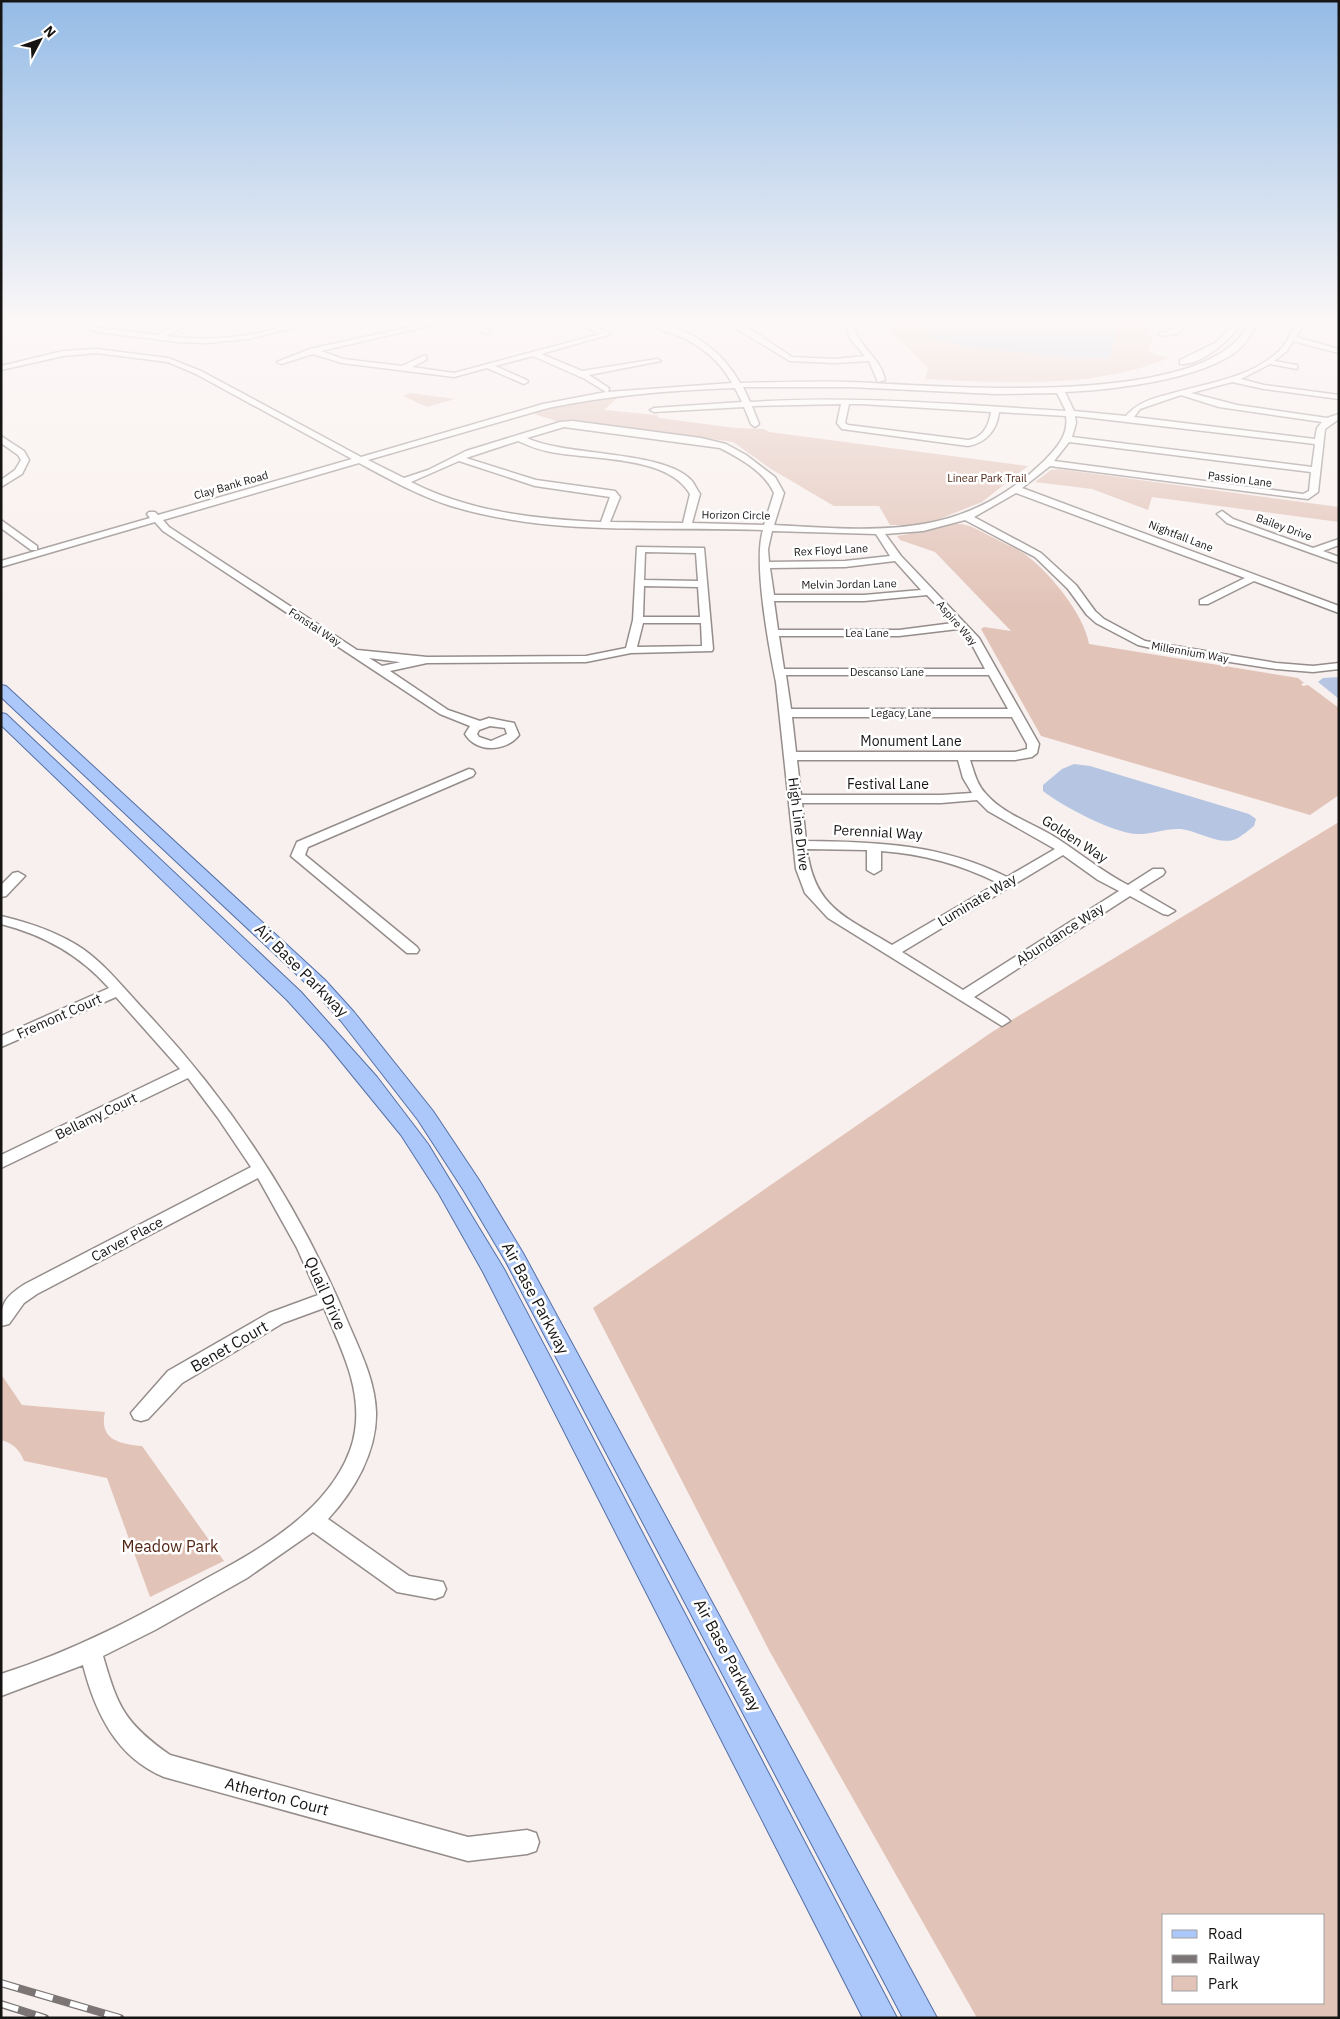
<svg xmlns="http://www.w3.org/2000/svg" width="1340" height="2019" font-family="'IBM Plex Sans',sans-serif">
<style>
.green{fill:#e2c3b8;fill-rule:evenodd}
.water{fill:#b6c6e2}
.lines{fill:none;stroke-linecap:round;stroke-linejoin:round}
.minor-casing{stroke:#948d8b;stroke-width:3}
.major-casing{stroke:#5470a6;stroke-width:2}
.minor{fill:#fff;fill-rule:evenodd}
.major{fill:#acc7f9;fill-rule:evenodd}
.rail-casing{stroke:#7b7675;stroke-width:8}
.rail{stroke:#fff;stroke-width:5.5;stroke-dasharray:18;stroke-linecap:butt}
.labels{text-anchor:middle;stroke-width:5;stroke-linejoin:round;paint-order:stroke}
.far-park-label{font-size:11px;fill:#532615;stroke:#fff}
.far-street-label{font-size:11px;fill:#171514;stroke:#fff}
.street-label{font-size:14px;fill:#171514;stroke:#fff}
.near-street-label{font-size:16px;fill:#171514;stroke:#fff}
.near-park-label{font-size:16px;fill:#532615;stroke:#fff}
</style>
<rect width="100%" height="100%" fill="#f8f0ee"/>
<path class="green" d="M 893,325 L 1144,325 L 1152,329 L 1145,332 L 1152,337 L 1149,352 L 1169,358 C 1094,389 1004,383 925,379 L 928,368 L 896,337 L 892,332 Z
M 410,393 L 455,399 L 427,407 L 403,396 Z
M 614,395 L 617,398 L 604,410 L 657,415 L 659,418 L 735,428 L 764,429 L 769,432 L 1028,466 L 982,502 L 939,519 L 946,526 C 966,520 975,529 992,537 C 1003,543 1016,548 1026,555 C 1050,573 1084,614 1089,644 L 1298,678 L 1304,683 L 1301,684 L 1303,686 L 1308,685 L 1339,708 L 1339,795 L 1310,815 L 1041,736 L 981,629 L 984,627 L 1011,631 L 935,552 L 900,540 L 897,536 L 909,534 L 901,525 L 890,525 L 879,506 L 834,506 L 771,469 L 733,442 L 581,421 L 559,422 L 531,413 Z
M 1059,469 L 1339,507 L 1339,522 L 1152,497 L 1148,510 L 1092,489 L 1035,482 L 1051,470 Z
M 1339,822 L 1339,2018 L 977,2018 L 770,1652 L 593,1308 L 992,1032 ZM 1164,1915 L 1324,1915 L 1324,2003 L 1164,2003 Z
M 1,1374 L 22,1405 L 105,1412 C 99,1439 118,1444 142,1446 L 224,1561 L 150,1597 L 107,1478 L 24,1461 C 19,1449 14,1444 1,1440 Z"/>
<path class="water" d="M 926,325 L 1111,325 L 1116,332 L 1110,358 L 1072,357 L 978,348 L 934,340 L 924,330 Z
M 1339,677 L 1339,699 L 1318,682 L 1323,678 Z
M 1074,764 L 1090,766 L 1249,814 L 1256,819 L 1254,826 C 1249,830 1242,836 1236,839 C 1220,846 1198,831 1181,829 C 1167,828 1153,834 1139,834 C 1116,835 1062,806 1043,791 L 1043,785 L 1062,769 Z"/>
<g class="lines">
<g class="minor-casing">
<path id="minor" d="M 77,325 L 157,335 L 176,325 L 186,325 L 166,336 C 193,340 221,339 248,335 C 266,332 283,325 302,325 L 249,339 L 206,343 L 178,342 L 99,332 Z
M 419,325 L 433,325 L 321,351 L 343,359 L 402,366 L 423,356 L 426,356 L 426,360 L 412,367 L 454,373 L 600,334 L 582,325 L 592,325 L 611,334 L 541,354 L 582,371 L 657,359 L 661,361 L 589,375 L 609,388 L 608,392 L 732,383 C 720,361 702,346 679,336 C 671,333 660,330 653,325 C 689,325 723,352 740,383 C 777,382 814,381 850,382 C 934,385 1205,411 1248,325 L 1256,325 C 1251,335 1246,343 1238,350 C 1201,380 1111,390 1065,392 L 1074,411 L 1126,416 C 1139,401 1155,398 1173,393 C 1209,383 1255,377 1282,348 C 1287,341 1292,332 1296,325 L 1304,325 L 1296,337 L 1339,349 L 1339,353 L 1293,341 L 1287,351 L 1274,361 L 1297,365 L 1297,369 L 1270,364 L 1241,379 L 1264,385 L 1339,395 L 1339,399 L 1264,389 L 1232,382 L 1191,393 L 1237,405 L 1327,418 L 1339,414 L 1339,419 L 1325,429 L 1318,492 L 1308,499 L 1050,466 L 1022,488 L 1339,606 L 1339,613 L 1254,581 L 1208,604 L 1200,604 L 1200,600 L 1245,578 L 1016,493 L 974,517 L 1041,553 L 1076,585 L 1095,611 L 1104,619 L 1145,641 L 1276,663 L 1313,666 L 1339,663 L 1339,669 L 1313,672 L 1276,669 L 1178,654 L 1138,645 L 1096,623 L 1087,615 L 1068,589 L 1035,557 L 965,520 L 923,531 L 885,534 L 901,556 L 979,638 L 1039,744 L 1037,753 L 1032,757 L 1015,760 L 970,760 C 974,772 977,785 986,794 C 1004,815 1035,824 1058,839 C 1081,854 1103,872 1128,885 L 1153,869 L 1163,869 L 1165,872 L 1163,875 L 1139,890 L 1175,911 L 1168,915 L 1163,914 L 1130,896 L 974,997 L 1007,1018 L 1010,1021 L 1002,1026 L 828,918 L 805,893 L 796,869 L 776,682 C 769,648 753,562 763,530 C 659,526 553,537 451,506 C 419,496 389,479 359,463 L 163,520 L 169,527 L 357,650 L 427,657 L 586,656 L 626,648 L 633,620 L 637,547 L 704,548 L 713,649 L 712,651 L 631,653 L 586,662 L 427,663 L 390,671 L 448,710 L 480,721 L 489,718 L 514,723 L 519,735 C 506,752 476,753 465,734 L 470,726 L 440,714 L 163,531 L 155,522 L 1,567 L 1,561 L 150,518 L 147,514 L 149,512 L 155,512 L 158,515 L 352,459 L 196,374 L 168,362 L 96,353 L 63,356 L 1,370 L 1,366 L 63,351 L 96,349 L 168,358 L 201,371 L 361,457 L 543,404 L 606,392 L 585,379 L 533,356 L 495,366 L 527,380 L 528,382 L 524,384 L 487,368 L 454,377 L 342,363 L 313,354 L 281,364 L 277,362 L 310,349 ZM 743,387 L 849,387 L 995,394 L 1057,393 L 1066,411 C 961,405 855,395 750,402 ZM 735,388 L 742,402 L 654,408 L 650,410 L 654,412 L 744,407 L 751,424 L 755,427 L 759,424 L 752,406 L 841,404 L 837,423 L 842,429 L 968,446 C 986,443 997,430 999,412 L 1066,416 C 1069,435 1056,449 1044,461 C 962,540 880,531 774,525 L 784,493 L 775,477 L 746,455 L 726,444 L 701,438 L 573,421 L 560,422 L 466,451 L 428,470 L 404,478 L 368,460 L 548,408 C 610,395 672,390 735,388 ZM 1181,395 L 1219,407 L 1322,422 L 1317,428 L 1315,439 L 1134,417 L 1140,409 ZM 849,404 L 861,404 L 991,412 C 989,425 983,438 968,440 L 848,425 L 845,423 ZM 1075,416 L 1315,444 L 1312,467 L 1072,437 L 1076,423 ZM 564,427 L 720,448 C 741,459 764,471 774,493 L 764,525 L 692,523 L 700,494 C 697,490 695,485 692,481 C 665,450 567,457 527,438 ZM 518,441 C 529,446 539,450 551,452 C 591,460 668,455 690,494 L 683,523 L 610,522 L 620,497 L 615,491 L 536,480 L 466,458 ZM 1069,442 L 1311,472 L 1309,491 L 1303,494 L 1054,461 ZM 459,461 L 535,486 L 610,497 L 601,522 C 535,519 470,512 411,482 ZM 772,531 L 876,534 L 890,556 L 845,561 L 769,562 L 768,549 ZM 645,552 L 696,553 L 698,581 L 644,580 ZM 895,561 L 921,590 L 864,595 L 774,595 L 770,568 L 845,567 ZM 644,586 L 698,587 L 700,617 L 643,617 ZM 927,595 L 953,623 L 899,630 L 778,630 L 774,601 L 864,601 ZM 643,623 L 701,623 L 702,646 L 637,647 ZM 958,629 L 970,641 L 985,669 L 784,669 L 779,636 L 899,636 ZM 369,658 L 399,662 L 401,662 L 382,666 ZM 786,675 L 989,675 L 1008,709 L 791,709 ZM 792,717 L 1012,717 L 1027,744 L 1027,749 L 1015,752 L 796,752 ZM 490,726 L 505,728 L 507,734 L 491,741 L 479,737 L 477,734 L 479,730 ZM 797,760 L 958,760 L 963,778 L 972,793 L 941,795 L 801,795 ZM 977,800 L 988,811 L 1055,849 L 1007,877 C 941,844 879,842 806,841 L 802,803 L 941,803 ZM 807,849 L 867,850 L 867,870 L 874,874 L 881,870 L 881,851 C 923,854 960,864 998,883 L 892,945 C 846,917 814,908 807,849 ZM 1063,855 L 1098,880 L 1119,891 L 963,990 L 902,952 Z
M 473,325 L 482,325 L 491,332 L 484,334 Z
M 736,325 L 744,325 L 792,357 L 835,359 L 865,356 L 851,340 L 846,325 L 854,325 C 858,348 881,357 885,380 L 878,382 L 869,361 L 835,363 L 790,361 L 737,329 Z
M 1178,325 L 1186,325 L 1179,333 L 1163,336 L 1159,334 L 1173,329 Z
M 1232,325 L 1240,325 C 1229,341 1200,366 1180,364 L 1180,360 L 1217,342 Z
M 1,436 L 24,451 L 29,460 L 22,474 L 1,487 L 1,480 L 15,470 L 21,460 L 18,455 L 1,443 Z
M 1222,511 L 1233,519 L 1313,548 L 1339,539 L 1339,545 L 1323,551 L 1339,557 L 1339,563 L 1227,523 L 1217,514 Z
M 1,520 L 37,546 L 37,550 L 31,550 L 1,528 Z
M 469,769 L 473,770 L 475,773 L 473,776 L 308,847 L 305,855 L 417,947 L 419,950 L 417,953 L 407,953 L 291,856 L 297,842 Z
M 18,872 L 25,876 L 6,896 L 1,897 L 1,885 L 13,873 Z
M 1,916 C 30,923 58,932 83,949 C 107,966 125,990 145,1011 C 232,1103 301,1209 349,1325 C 361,1353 375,1381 376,1412 C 377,1452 354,1491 328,1519 L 409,1576 L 443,1582 L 446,1589 L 443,1596 L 435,1599 L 397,1592 L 313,1532 L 247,1578 L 155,1630 L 103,1656 C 118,1708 125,1723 170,1755 L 468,1837 L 527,1830 L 536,1833 L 539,1842 L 536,1851 L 527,1854 L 468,1861 L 164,1777 C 116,1757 95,1712 83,1665 L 1,1696 L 1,1674 C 74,1651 140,1616 207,1578 C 244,1558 283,1536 313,1506 C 333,1486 351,1459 355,1431 C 362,1387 340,1347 324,1308 L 283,1323 L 182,1383 L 148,1419 L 141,1421 L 134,1419 L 131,1413 L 168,1371 L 269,1313 L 318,1295 L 297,1248 L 258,1178 L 37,1294 L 24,1303 L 9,1324 L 1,1326 C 1,1302 5,1297 25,1284 L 251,1167 L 218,1118 L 188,1078 L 1,1168 L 1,1155 L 180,1069 L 116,997 L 1,1047 L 1,1036 L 109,988 C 80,955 44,935 1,924 Z"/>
</g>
<g class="major-casing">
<path id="major" d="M 1,685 L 6,686 L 325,980 L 354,1012 L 433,1111 L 479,1180 L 523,1253 L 937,2018 L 903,2018 L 506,1262 L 464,1191 L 418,1120 L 341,1021 L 311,988 L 1,697 Z
M 1,713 L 6,714 L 301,992 L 377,1077 L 428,1144 L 504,1269 L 897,2018 L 863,2018 L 483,1272 L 439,1194 L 401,1135 L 326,1043 L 287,1000 L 1,725 Z"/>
</g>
<use href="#minor" class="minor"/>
<use href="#major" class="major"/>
<g class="rail-casing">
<path id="rail" d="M 1,1983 L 120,2018
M 1,2004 L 45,2018"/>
</g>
<use href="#rail" class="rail"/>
</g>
<linearGradient id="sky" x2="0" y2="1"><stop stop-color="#94bbe6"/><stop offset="0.53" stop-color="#fcf8f7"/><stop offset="1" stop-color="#fcf8f7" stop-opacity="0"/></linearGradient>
<rect width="1340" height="608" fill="url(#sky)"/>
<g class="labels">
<g class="far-park-label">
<text x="987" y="482">Linear Park Trail</text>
</g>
<g class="far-street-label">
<text transform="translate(1240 479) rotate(7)" y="4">Passion Lane</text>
<text transform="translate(231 485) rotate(-16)" y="4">Clay Bank Road</text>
<text transform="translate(736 515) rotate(1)" y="4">Horizon Circle</text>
<text transform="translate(1284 527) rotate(20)" y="4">Bailey Drive</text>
<text transform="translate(1181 536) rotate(21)" y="4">Nightfall Lane</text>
<text transform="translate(831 550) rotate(-3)" y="4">Rex Floyd Lane</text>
<text transform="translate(849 584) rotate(-1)" y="4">Melvin Jordan Lane</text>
<text transform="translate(957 623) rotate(49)" y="4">Aspire Way</text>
<text transform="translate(315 627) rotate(33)" y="4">Fonstal Way</text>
<text x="867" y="637">Lea Lane</text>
<text transform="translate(1190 652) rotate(10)" y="4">Millennium Way</text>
<text x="887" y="676">Descanso Lane</text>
<text x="901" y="717">Legacy Lane</text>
</g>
<g class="street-label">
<text x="911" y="746">Monument Lane</text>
<text x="888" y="789">Festival Lane</text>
<text transform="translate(799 824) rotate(83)" y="5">High Line Drive</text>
<text transform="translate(878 832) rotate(3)" y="5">Perennial Way</text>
<text transform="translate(1075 839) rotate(33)" y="5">Golden Way</text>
<text transform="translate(977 900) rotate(-31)" y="5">Luminate Way</text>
<text transform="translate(1060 934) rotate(-33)" y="5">Abundance Way</text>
<text transform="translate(59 1016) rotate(-24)" y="5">Fremont Court</text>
<text transform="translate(96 1116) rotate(-26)" y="5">Bellamy Court</text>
<text transform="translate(127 1239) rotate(-28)" y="5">Carver Place</text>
</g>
<g class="near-street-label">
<text transform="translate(302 970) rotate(45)" y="6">Air Base Parkway</text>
<text transform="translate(326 1293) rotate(66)" y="6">Quail Drive</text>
<text transform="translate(536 1298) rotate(62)" y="6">Air Base Parkway</text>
<text transform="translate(229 1346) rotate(-30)" y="6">Benet Court</text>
<text transform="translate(728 1655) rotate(62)" y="6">Air Base Parkway</text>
<text transform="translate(277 1796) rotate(15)" y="6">Atherton Court</text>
</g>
<g class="near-park-label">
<text x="170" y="1552">Meadow Park</text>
</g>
</g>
<rect width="1340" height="2019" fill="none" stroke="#171514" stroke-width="5"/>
<rect x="1162" y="1914" width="162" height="90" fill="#ffffff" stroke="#a2a1a1"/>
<rect x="1172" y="1930" width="25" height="8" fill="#acc7f9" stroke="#a2a1a1"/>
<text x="1208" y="1939" font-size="15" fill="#171514">Road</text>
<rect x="1172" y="1955" width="25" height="8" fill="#7b7675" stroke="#a2a1a1"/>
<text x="1208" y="1964" font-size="15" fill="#171514">Railway</text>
<rect x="1172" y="1976" width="25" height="15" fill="#e2c3b8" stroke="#a2a1a1"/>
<text x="1208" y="1989" font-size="15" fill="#171514">Park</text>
<g transform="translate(40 40) rotate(49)" stroke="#ffffff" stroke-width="4" paint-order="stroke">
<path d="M0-4L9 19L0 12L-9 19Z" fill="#171514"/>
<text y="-8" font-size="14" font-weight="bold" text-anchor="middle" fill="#171514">N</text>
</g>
</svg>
